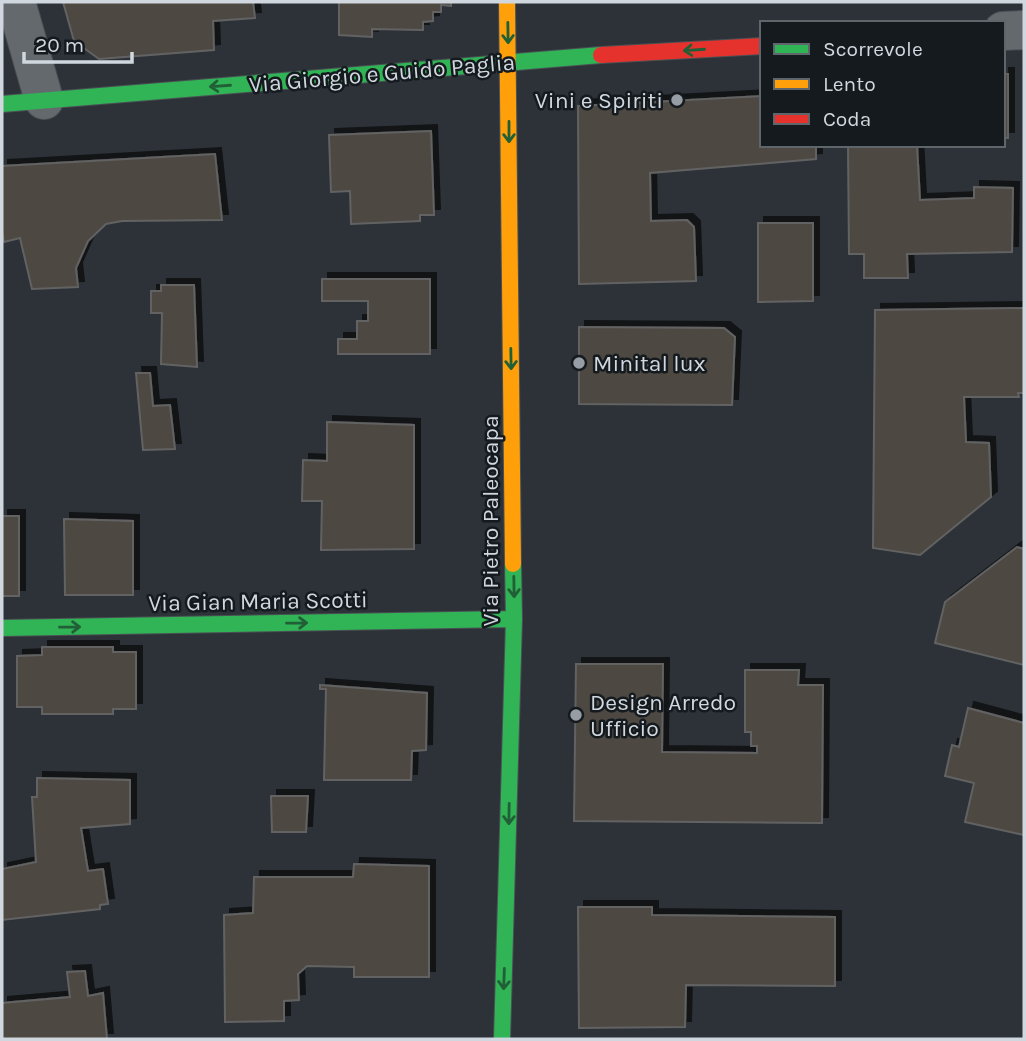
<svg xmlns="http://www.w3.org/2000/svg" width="1026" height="1041" font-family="Karla,sans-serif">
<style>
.building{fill:#4d4843;stroke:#626262;stroke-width:2;filter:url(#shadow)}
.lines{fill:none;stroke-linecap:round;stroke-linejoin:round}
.street-casing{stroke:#4a5054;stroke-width:40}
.fast-casing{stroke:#4a5054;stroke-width:18}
.slow-casing{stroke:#4a5054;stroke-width:18}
.jam-casing{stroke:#4a5054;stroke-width:18}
.street{stroke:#64696e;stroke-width:38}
.fast{stroke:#30b455;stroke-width:16}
.slow{stroke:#ff9f0a;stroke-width:16}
.jam{stroke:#e5322d;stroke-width:16}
.oneway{stroke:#215f37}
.poi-dot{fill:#979da4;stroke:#141a1e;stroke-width:2.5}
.labels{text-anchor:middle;stroke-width:5;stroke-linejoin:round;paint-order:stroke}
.street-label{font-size:23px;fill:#d0d7de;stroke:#141a1e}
.poi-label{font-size:23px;fill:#d0d7de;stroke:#141a1e;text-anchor:start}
</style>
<defs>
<filter id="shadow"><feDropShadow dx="6" dy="-6" stdDeviation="0" flood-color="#0009"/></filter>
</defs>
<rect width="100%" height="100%" fill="#2c3238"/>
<path class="building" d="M 63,2 L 253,2 L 255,18 L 213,21 L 214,50 L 99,59 L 74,41 Z
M 339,2 L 451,2 L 451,6 L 441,5 L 441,12 L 433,12 L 433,21 L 423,22 L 423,30 L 372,29 L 372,37 L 339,35 Z
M 1003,74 L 1008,74 L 1008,138 L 1003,138 Z
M 762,96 L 762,145 L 816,145 L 816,159 L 650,173 L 651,221 L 687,220 L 694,227 L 696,281 L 579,284 L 578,106 Z
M 431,131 L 434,215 L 420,215 L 420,221 L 351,224 L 350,191 L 331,192 L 329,135 Z
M 848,145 L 917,145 L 920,200 L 974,198 L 974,187 L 1013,188 L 1012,252 L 907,254 L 908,278 L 864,278 L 864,254 L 849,254 Z
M 215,154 L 222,220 L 122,221 L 106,224 L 88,241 L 76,268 L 78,287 L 32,289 L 20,238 L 4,242 L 2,231 L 2,166 Z
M 758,223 L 813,223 L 813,301 L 758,302 Z
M 322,279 L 430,279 L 430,354 L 338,354 L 338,339 L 357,339 L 357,321 L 368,321 L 368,301 L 322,301 Z
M 161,285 L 194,285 L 197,367 L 161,364 L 162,313 L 151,313 L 151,291 L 161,291 Z
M 1024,308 L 1024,393 L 1018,393 L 1019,397 L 964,397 L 966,442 L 989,443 L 991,497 L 920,555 L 873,548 L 875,310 Z
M 579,327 L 724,328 L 735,337 L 732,405 L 579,404 Z
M 136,373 L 150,373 L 153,406 L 170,405 L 175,449 L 143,450 Z
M 327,422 L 414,425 L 414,549 L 321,550 L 322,501 L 302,501 L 303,460 L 327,461 Z
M 2,516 L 19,516 L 19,596 L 2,596 Z
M 64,519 L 133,521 L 133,595 L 65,595 Z
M 1017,547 L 1024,549 L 1024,665 L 935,643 L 945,602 Z
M 42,647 L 113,647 L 113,652 L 136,652 L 136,709 L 113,709 L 113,714 L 42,714 L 42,707 L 17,707 L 17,656 L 42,655 Z
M 576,664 L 663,664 L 662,752 L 757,753 L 757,746 L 751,746 L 751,732 L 745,732 L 745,670 L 799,670 L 798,685 L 823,685 L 822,823 L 574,821 Z
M 320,685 L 427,693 L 426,750 L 412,751 L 411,780 L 324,780 L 326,689 L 320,689 Z
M 968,708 L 1024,723 L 1024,835 L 965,822 L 974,783 L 945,776 L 952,745 L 959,747 Z
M 37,778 L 130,780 L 130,824 L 81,828 L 88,871 L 103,869 L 108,904 L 100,905 L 100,909 L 2,920 L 2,869 L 36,862 L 32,797 L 37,797 Z
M 271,796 L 308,796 L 306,832 L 272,832 Z
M 354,864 L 429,866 L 429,977 L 354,977 L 354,967 L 307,966 L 298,974 L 299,1000 L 284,1001 L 284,1021 L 225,1022 L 224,915 L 253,913 L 254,877 L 353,877 Z
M 578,907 L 652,907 L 652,915 L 835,917 L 835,986 L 686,985 L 685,1027 L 579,1028 Z
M 85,971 L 88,996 L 103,993 L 107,1039 L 2,1039 L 2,1003 L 70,997 L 67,972 Z"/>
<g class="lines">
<g class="street-casing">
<path id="street" d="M 16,2 L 44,100
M 1003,31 L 1024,30"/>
</g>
<g class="fast-casing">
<path id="fast" d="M 2,104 L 601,55
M 2,628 L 514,619
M 502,1039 L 514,619 L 513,564"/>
</g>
<g class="slow-casing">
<path id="slow" d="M 507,2 L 513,564"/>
</g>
<g class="jam-casing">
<path id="jam" d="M 601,55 L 762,46"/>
</g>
<use href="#street" class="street"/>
<use href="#fast" class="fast"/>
<use href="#slow" class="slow"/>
<use href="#jam" class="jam"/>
</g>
<defs><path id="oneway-shaft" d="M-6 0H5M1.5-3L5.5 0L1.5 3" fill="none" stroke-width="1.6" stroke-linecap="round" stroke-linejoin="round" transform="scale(1.75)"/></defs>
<g class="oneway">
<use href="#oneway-shaft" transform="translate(508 33) rotate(89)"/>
<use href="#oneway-shaft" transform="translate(694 50) rotate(176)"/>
<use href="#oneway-shaft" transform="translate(220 86) rotate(176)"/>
<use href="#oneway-shaft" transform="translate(509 132) rotate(90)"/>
<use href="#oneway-shaft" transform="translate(511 359) rotate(89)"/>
<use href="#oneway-shaft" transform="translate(514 587) rotate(89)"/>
<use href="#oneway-shaft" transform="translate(297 623) rotate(-1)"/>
<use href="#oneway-shaft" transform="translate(70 627) rotate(-1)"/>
<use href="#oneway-shaft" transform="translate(509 814) rotate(91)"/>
<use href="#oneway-shaft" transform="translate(504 979) rotate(92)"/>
</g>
<g class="poi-dot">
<circle cx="677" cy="100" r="7"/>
<circle cx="579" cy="363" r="7"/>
<circle cx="576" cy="715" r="7"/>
</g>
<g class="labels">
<g class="street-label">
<text transform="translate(382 73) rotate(-5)" y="8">Via Giorgio e Guido Paglia</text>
<text transform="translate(490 521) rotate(-90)" y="8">Via Pietro Paleocapa</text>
<text transform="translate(258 601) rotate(-1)" y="8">Via Gian Maria Scotti</text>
</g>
<g class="poi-label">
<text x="663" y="108" text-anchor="end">Vini e Spiriti</text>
<text x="593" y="371">Minital lux</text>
<text x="590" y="710">Design Arredo<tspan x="590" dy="26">Ufficio</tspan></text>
</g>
</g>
<rect width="1026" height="1041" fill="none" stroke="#d0d7de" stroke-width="7"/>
<rect x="760" y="21" width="245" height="126" fill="#141a1e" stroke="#5f666b" stroke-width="2"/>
<rect x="774" y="44" width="35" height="10" fill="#30b455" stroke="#5f666b" stroke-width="2"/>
<text x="823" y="56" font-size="21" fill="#d0d7de">Scorrevole</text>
<rect x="774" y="79" width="35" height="10" fill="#ff9f0a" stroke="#5f666b" stroke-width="2"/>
<text x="823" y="91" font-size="21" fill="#d0d7de">Lento</text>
<rect x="774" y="114" width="35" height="10" fill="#e5322d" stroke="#5f666b" stroke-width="2"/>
<text x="823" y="126" font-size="21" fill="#d0d7de">Coda</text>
<path d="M24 52v10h108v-10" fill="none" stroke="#d0d7de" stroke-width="3.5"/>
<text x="35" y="52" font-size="21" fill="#d0d7de" stroke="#141a1e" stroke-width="5" paint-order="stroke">20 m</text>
</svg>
